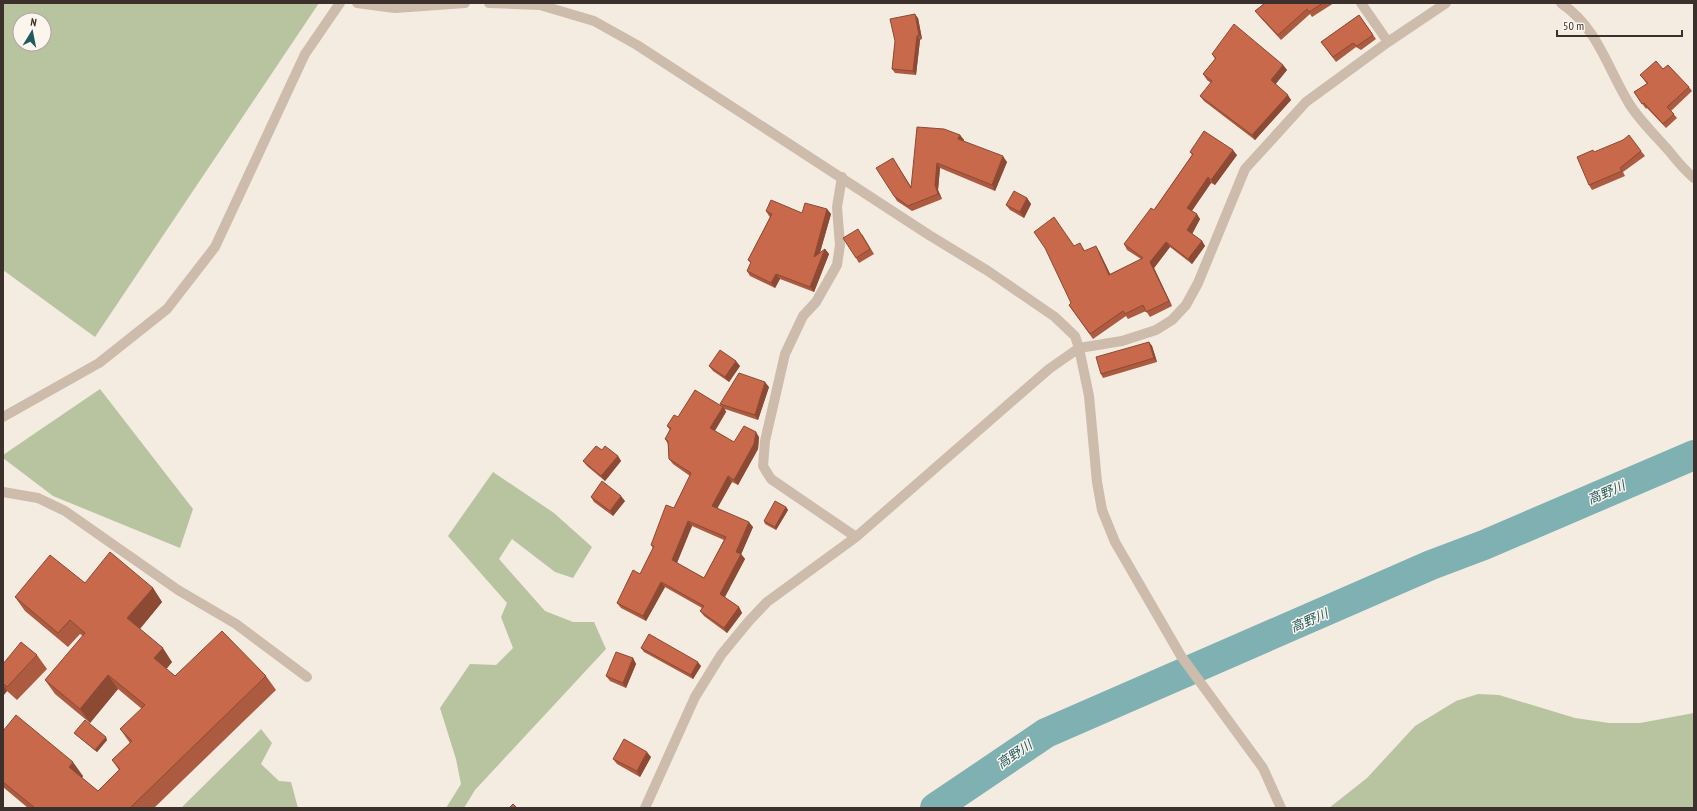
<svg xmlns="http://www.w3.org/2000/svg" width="1697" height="811" font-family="'PT Sans Narrow','Noto Sans JP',sans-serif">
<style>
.green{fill:#b8c4a0;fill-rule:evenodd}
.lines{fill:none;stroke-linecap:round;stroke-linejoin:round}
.river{stroke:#7fb0b2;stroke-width:30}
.minor{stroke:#cdbbac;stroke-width:10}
.tertiary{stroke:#cdbbac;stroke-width:10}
.wall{fill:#ac5a40;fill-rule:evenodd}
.shaded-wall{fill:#8c4a34}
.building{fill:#c8694b;stroke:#8c4a34;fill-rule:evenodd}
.labels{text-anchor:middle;stroke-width:3;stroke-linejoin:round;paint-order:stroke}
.water-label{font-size:13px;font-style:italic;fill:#1f5a5e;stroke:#fbf5ee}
</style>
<rect width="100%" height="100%" fill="#f4ebe1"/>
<path class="green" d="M 3,3 L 319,3 L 95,337 L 3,270 ZM 20,20 L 44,20 L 44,44 L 20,44 Z
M 100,389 L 193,509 L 180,548 L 53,496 L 3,458 L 3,455 Z
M 493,472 L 554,513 L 592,547 L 573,578 L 555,572 L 512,539 L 499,559 L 545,611 L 573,622 L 594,622 L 606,649 L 475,790 L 464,808 L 446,808 L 461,784 L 456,759 L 440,708 L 470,664 L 496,665 L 513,648 L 501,617 L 507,603 L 448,536 Z
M 1478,694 L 1499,695 L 1575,718 L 1609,723 L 1640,723 L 1694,713 L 1694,808 L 1329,808 L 1367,778 L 1415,726 L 1456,701 Z
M 261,729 L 272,743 L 261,764 L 279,781 L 291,782 L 298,808 L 181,808 Z"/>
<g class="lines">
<path class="river" d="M 935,808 L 1046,733 L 1431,565 L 1484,545 L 1694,455"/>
<path class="minor" d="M 357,3 L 395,8 L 465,3
M 489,3 L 540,5 L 594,21 L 637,45 L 929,235 L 988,271 L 1055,317 L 1075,336 L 1079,348 L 1089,396 L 1097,482 L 1102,510 L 1115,542 L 1181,656 L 1263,768 L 1281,808
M 1361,3 L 1388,42
M 1561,3 C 1598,28 1607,68 1630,105 C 1641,122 1656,136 1669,151 C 1677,161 1684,170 1694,178
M 842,177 L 837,207 L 840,245 L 837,265 L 816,302 L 803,316 L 785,354 L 765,441 L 763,466 L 771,479 L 856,537
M 3,492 L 38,498 L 65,511 L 178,590 L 236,624 L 307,677
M 645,808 L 695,697 L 721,655 L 749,621 L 767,602 L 856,537 L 1049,369 L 1079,348 L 1122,341 L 1156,330 L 1172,320 L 1186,305 L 1198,283 L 1245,169 L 1306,102 L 1388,42 L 1446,3"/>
<path class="tertiary" d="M 3,417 L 99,363 L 167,309 L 215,247 L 305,54 L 340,3"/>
</g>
<path class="wall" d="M 1265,3 L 1334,3 L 1312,17 L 1310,14 L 1281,40 L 1259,16 L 1255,11 Z
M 1359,15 L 1376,39 L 1361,50 L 1356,47 L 1336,62 L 1321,42 Z
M 918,18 L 922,39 L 920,40 L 916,75 L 895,73 L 892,69 L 895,41 Z
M 1212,54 L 1283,65 L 1287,70 L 1275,84 L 1291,100 L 1255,140 L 1204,101 L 1200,96 L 1211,83 L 1207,80 L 1203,74 L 1215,59 Z
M 1663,69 L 1689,87 L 1692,91 L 1671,111 L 1677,118 L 1666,128 L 1647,108 L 1646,109 L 1634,92 L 1647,84 L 1640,75 Z
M 960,135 L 964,140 L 963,141 L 1007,162 L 995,191 L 940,168 L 938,190 L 942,199 L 912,211 L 897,201 L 894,196 L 896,163 L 912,188 Z
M 1641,151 L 1645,156 L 1623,172 L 1625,176 L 1592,190 L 1589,185 L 1594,152 Z
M 1190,152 L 1237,155 L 1215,185 L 1211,183 L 1192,211 L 1200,219 L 1192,234 L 1202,241 L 1205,246 L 1192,264 L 1170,247 L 1154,268 L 1172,306 L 1150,317 L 1146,311 L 1128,319 L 1126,316 L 1093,339 L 1069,305 L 1071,303 L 1074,246 L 1083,248 L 1085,251 L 1099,251 L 1110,274 L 1141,259 L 1127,250 L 1124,244 L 1154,210 L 1192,155 Z
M 1027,198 L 1031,204 L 1024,218 L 1010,210 L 1006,205 Z
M 827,209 L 831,214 L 820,253 L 825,249 L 829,254 L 814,292 L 780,279 L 775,288 L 750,276 L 747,271 L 751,263 L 748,260 L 770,217 L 769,216 L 766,211 L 802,213 Z
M 862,234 L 874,254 L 859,263 L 856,258 Z
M 1149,342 L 1152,346 L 1157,362 L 1103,378 L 1101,374 Z
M 709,366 L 740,366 L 729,382 L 713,371 Z
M 769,387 L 758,420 L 725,409 L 726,412 L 715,431 L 734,442 L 759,437 L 758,449 L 738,485 L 732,482 L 717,509 L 753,527 L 741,554 L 745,559 L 724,597 L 739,607 L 742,613 L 727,633 L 704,616 L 700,611 L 702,608 L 665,587 L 646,621 L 621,608 L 617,603 L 640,574 L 653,548 L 651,545 L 674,508 L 690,476 L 673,464 L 669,459 L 668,444 L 665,439 L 670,430 L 667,426 L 678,417 L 722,406 L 720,404 ZM 692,526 L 724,540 L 704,578 L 677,563 Z
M 602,450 L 618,456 L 621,461 L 605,481 L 587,466 L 583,461 Z
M 591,497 L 625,501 L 613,516 L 594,502 Z
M 786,507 L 788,510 L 776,530 L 765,524 L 764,521 Z
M 153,588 L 162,602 L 140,629 L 172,662 L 166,669 L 175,676 L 266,676 L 276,690 L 154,808 L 28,808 L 3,787 L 3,731 L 83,776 L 82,778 L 98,791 L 119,770 L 112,760 L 130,743 L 120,729 L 142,709 L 118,689 L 90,723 L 55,694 L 45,680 L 83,636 L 80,634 L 68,647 L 25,611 L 15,597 Z
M 641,648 L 701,666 L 693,679 L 644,652 Z
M 37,655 L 47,669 L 17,700 L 7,691 L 3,696 L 3,664 Z
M 633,658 L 636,664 L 626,688 L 610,681 L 606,676 Z
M 74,733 L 107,740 L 97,752 L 76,735 Z
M 651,757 L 640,777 L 617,764 L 613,759 Z"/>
<path class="shaded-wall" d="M 915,14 L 918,18 L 922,39 L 919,35 Z
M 917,36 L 920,40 L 916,75 L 913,71 Z
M 1283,65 L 1287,70 L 1275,85 L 1271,80 Z
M 1288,95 L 1291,100 L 1255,140 L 1252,135 Z
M 960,135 L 964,140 L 962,144 L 958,139 Z
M 1233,150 L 1237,155 L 1215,185 L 1211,180 Z
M 1003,156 L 1007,162 L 995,191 L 992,185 Z
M 937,163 L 940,168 L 938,190 L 942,199 L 938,194 L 935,185 Z
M 1208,177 L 1211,183 L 1190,213 L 1187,208 Z
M 1027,198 L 1031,204 L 1024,218 L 1020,212 Z
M 827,209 L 831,214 L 817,262 L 814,257 Z
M 1197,214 L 1200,219 L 1191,236 L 1187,230 Z
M 1202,241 L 1205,246 L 1192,264 L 1188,259 Z
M 1166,242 L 1170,247 L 1154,268 L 1172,306 L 1169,301 L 1150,262 Z
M 1096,246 L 1099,251 L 1113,280 L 1109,275 Z
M 825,249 L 829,254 L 814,292 L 810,287 Z
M 776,274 L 780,279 L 775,288 L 771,283 Z
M 1149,342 L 1152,346 L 1157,362 L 1154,358 Z
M 736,361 L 740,366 L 729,382 L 725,377 Z
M 765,382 L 769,387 L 758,420 L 755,415 Z
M 723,407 L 726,412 L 713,433 L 710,428 Z
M 756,432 L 759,437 L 758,449 L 738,485 L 734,480 Z
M 618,456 L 621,461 L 605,481 L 601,476 Z
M 728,476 L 732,482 L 715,512 L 712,506 Z
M 621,496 L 625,501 L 613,516 L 610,511 Z
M 786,507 L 788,510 L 776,530 L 775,527 Z
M 688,521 L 692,526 L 676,565 L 672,560 Z
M 749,522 L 753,527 L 740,557 L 736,552 Z
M 741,554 L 745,559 L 724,599 L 720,594 Z
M 661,582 L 665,587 L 646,621 L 643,616 Z
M 153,588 L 162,602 L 137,632 L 127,618 Z
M 739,607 L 742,613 L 727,633 L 724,628 Z
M 163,648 L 172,662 L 164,672 L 154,658 Z
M 633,658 L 636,664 L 626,688 L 623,683 Z
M 698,662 L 701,666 L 693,679 L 691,675 Z
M 108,675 L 118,689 L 90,723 L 80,709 Z
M 3,685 L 7,691 L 3,696 Z
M 106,737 L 107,740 L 97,752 L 95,750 Z
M 647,752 L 651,757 L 640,777 L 637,771 Z
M 73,762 L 83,776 L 79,781 L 69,767 Z"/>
<path class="building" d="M 1265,3 L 1323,3 L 1309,12 L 1307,9 L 1278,35 L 1255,11 Z
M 915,14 L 919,35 L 917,36 L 913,71 L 892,69 L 895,41 L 890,19 Z
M 1359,15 L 1373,35 L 1357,46 L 1353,43 L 1333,57 L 1321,42 Z
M 1234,24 L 1283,65 L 1271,80 L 1288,95 L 1252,135 L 1200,96 L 1212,81 L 1203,74 L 1216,58 L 1212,54 Z
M 1656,61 L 1663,69 L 1668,65 L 1689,87 L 1667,107 L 1674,114 L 1663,124 L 1644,103 L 1642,104 L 1634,92 L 1648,83 L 1640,75 Z
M 917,127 L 944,129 L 960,135 L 958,139 L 1003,156 L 992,185 L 937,163 L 935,185 L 938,194 L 908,206 L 894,196 L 876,168 L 893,158 L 911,188 Z
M 1204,131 L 1233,150 L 1211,180 L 1208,177 L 1187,208 L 1197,214 L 1187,230 L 1202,241 L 1188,259 L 1166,242 L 1150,262 L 1169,301 L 1146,312 L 1143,305 L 1125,314 L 1123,311 L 1090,334 L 1069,305 L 1071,303 L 1045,248 L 1034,232 L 1054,217 L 1074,246 L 1080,243 L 1084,251 L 1096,246 L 1109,275 L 1143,258 L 1124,244 L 1151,208 L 1154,210 L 1193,154 L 1190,152 Z
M 1629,135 L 1641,151 L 1620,168 L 1622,171 L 1589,185 L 1577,157 L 1593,150 L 1594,152 L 1623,140 Z
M 1014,191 L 1027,198 L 1020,212 L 1006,205 Z
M 771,200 L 802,213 L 805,203 L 827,209 L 814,257 L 825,249 L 810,287 L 776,274 L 771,283 L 747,271 L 751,262 L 748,260 L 772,214 L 766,211 Z
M 858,229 L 870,249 L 856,258 L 843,238 Z
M 1149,342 L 1154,358 L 1101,374 L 1096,357 Z
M 720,350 L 736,361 L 725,377 L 709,366 Z
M 739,373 L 765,382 L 755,415 L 720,404 Z
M 695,390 L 723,407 L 710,428 L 734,442 L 744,426 L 756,432 L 754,444 L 734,480 L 728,476 L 712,506 L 749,522 L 736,552 L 741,554 L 720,594 L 739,607 L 724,628 L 700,611 L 704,606 L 661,582 L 643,616 L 617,603 L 633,570 L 640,574 L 654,546 L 651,545 L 666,505 L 674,508 L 691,473 L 669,459 L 668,441 L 665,439 L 671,428 L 667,426 L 674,415 L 678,417 ZM 688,521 L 726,537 L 704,578 L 672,560 Z
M 596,446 L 602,450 L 605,446 L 618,456 L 601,476 L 583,461 Z
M 602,481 L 621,496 L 610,511 L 591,497 Z
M 775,501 L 786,507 L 775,527 L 764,521 Z
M 110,552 L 153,588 L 127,618 L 163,648 L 154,658 L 175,676 L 222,631 L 266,676 L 130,808 L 35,808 L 3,782 L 3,731 L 16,715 L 73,762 L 69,767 L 98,791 L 120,769 L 112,760 L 132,741 L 120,729 L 145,705 L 108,675 L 80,709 L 45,680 L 85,633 L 70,620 L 58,633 L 15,597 L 50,555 L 85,583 Z
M 649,634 L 698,662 L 691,675 L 641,648 Z
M 21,642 L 37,655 L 7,687 L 3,683 L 3,664 Z
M 616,652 L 633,658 L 623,683 L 606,676 Z
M 85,720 L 106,737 L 95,750 L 74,733 Z
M 624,739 L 647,752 L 637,771 L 613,759 Z
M 513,804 L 517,808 L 509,808 Z"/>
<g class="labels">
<g class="water-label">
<text transform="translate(1606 492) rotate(-23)" y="5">高野川</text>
<text transform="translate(1309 620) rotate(-23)" y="5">高野川</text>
<text transform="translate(1014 754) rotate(-34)" y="5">高野川</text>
</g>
</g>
<rect width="1697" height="811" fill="none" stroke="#3b302b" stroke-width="8"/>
<g transform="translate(32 32) rotate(10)"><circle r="19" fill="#fbf5ee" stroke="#aea6a0"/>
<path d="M0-3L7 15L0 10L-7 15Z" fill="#1f5a5e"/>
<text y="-6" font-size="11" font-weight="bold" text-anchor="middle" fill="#3b302b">N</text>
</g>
<path d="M1557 30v6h125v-6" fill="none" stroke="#3b302b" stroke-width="2"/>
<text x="1563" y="30" font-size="12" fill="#3b302b" stroke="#fbf5ee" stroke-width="3" paint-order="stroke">50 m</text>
</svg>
